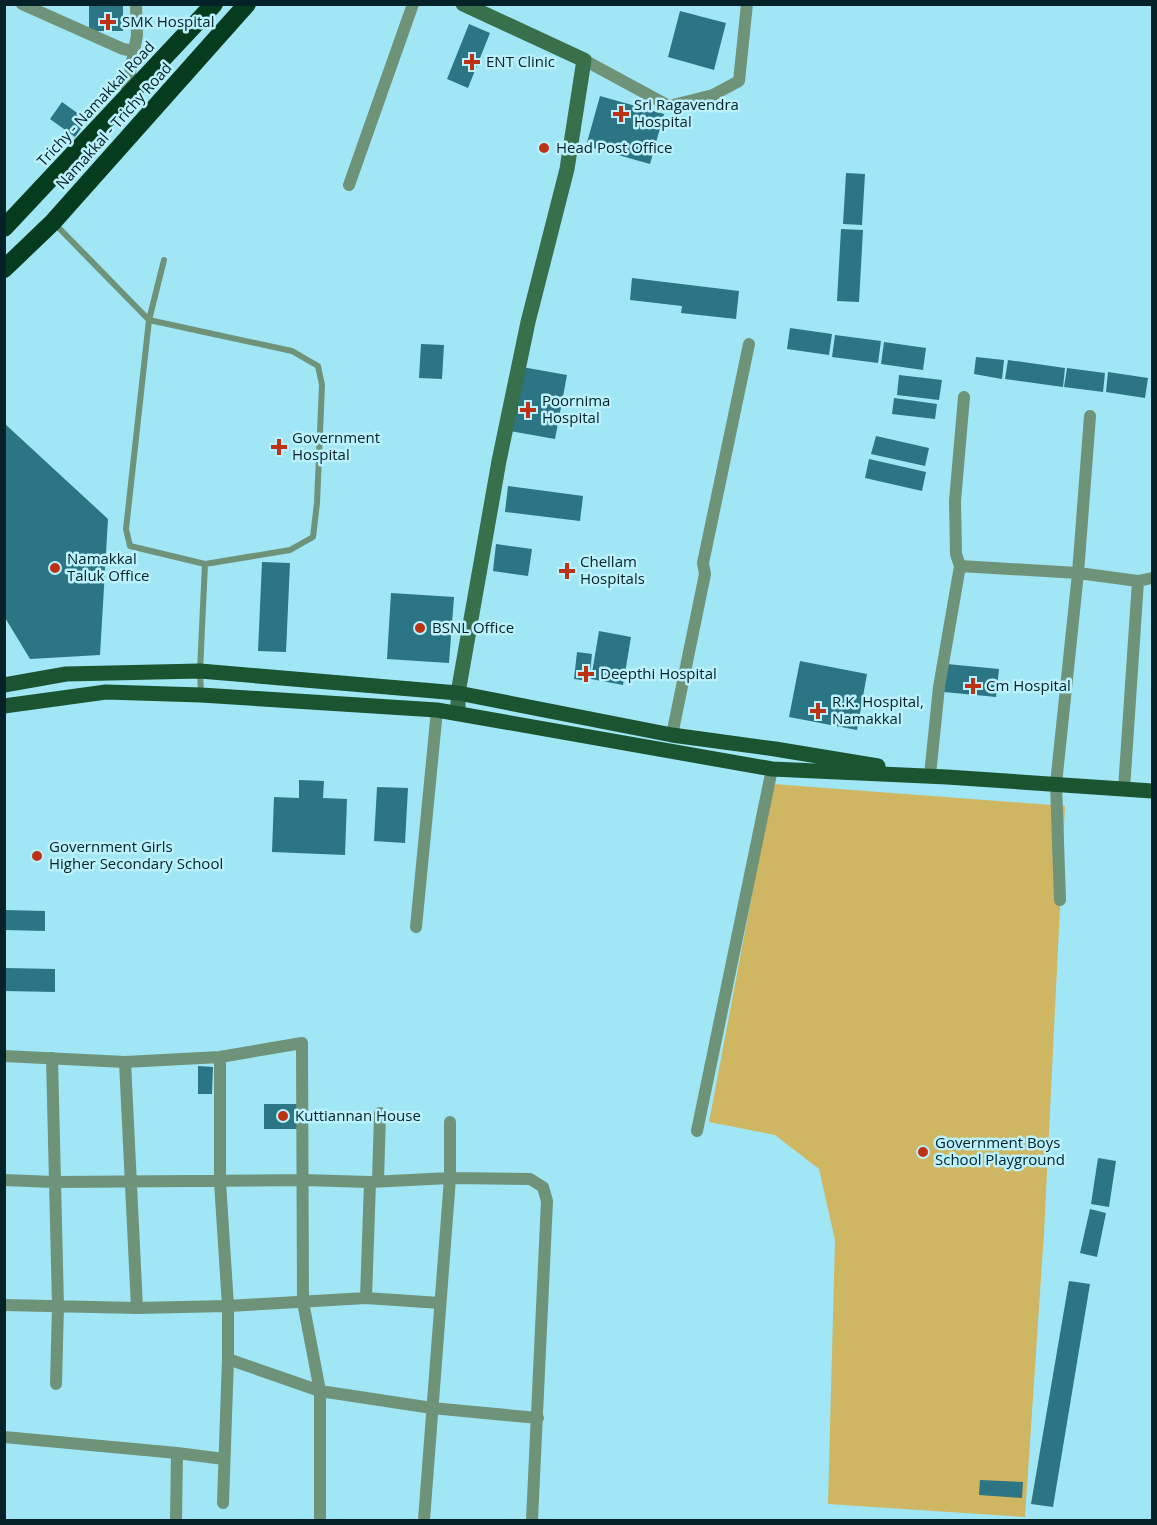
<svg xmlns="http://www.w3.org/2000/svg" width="1157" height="1525" font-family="'Open Sans',sans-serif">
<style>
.green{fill:#cfb662}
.building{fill:#2b7584}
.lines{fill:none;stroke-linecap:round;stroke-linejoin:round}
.lane{stroke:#6e9379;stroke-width:6}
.street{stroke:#6e9379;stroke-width:12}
.secondary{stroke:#37704b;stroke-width:15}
.primary{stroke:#1a5431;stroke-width:15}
.highway{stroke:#063c1e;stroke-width:18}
.poi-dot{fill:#bd3214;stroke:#baf1fd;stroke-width:2}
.labels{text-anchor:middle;stroke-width:5;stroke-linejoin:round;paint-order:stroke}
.poi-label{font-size:15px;fill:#052228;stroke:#baf1fd;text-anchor:start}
.street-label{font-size:15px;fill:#052228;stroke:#baf1fd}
</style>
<rect width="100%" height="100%" fill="#a1e6f5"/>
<path class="green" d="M 773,784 L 1065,806 L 1044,1233 L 1025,1517 L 828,1504 L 835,1240 L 819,1169 L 775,1135 L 709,1122 Z"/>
<path class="building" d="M 89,4 L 123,4 L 123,31 L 89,31 Z
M 680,11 L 726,23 L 714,70 L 668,57 Z
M 469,24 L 490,33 L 468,88 L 447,79 Z
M 600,96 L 664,114 L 650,164 L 586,146 Z
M 62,102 L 87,120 L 75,137 L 50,119 Z
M 846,173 L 865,174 L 862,225 L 843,224 Z
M 841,229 L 863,230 L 859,302 L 837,301 Z
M 632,278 L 739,291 L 736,319 L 681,313 L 682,306 L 630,300 Z
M 790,328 L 832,334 L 829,355 L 787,349 Z
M 835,335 L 881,341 L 878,363 L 832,357 Z
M 884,342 L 926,348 L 923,370 L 881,364 Z
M 421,344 L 444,345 L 442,379 L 419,378 Z
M 976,357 L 1004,360 L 1002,379 L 974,374 Z
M 1008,360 L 1065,368 L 1063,387 L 1005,379 Z
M 522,367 L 567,375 L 555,439 L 510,431 Z
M 1067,368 L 1105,373 L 1103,392 L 1064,387 Z
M 1108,372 L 1148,378 L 1145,398 L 1106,392 Z
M 899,375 L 942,380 L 939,400 L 897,395 Z
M 894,398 L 937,404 L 935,419 L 892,414 Z
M 4,423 L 108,519 L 100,655 L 30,659 L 4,616 Z
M 876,436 L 929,448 L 925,466 L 871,454 Z
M 869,459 L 926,472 L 922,491 L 865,478 Z
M 508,486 L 583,496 L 580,521 L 505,512 Z
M 496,544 L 532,549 L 528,576 L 493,571 Z
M 262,562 L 290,563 L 286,652 L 258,651 Z
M 391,593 L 454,597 L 449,663 L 387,659 Z
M 599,631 L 631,637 L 623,685 L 591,679 Z
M 577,652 L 592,654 L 589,681 L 574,679 Z
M 800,661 L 867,674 L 857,730 L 789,717 Z
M 947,664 L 999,669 L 996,697 L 944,692 Z
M 299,780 L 324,781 L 323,798 L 347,799 L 345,855 L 272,852 L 274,797 L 299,798 Z
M 377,787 L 408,788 L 405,843 L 374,841 Z
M 4,910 L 45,911 L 45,931 L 4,930 Z
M 5,968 L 55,969 L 55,992 L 5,991 Z
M 198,1066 L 213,1067 L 212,1094 L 198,1094 Z
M 264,1104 L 303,1104 L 302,1129 L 264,1129 Z
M 1098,1158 L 1116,1161 L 1109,1207 L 1091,1204 Z
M 1090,1209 L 1106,1213 L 1097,1257 L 1080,1253 Z
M 1069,1281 L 1090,1284 L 1053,1507 L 1031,1504 Z
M 980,1480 L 1023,1482 L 1022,1498 L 979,1495 Z"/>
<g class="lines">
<path class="lane" d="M 55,224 L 149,320 L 292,351 L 318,366 L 322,385 L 317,503 L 313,537 L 290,550 L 205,564 L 130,546 L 126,529 L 149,320 L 164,260
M 201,694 L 200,671 L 205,564"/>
<path class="street" d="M 22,4 L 123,49 L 134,51
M 584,60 L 669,106 L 713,95 L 739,81 L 747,4
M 126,95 L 137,35 L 136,4
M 349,185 L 413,4
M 960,566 L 1078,573 L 1138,581 L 1152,578
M 672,735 L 705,574 L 703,563 L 749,344
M 930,775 L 939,687 L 960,566 L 956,554 L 955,501 L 964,397
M 1124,789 L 1138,581
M 1060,900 L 1056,784 L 1078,573 L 1090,416
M 416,927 L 437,710
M 4,1056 L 125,1062 L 220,1057 L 302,1043 L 303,1302 L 320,1391 L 320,1520
M 220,1057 L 220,1182 L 228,1306 L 228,1359 L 223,1503
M 52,1058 L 58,1306 L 56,1384
M 125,1062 L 137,1308
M 697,1131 L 772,769
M 4,1180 L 54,1182 L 303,1180 L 370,1182 L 450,1178 L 530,1179 L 543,1187 L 547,1201 L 532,1520
M 378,1181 L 380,1113
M 366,1298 L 370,1182
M 4,1305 L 137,1308 L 228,1306 L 366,1298 L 440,1303
M 228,1359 L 320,1391 L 432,1408 L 538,1418
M 4,1437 L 177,1453 L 176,1520
M 177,1453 L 224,1459
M 424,1520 L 450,1178 L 450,1122"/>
<path class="secondary" d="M 458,713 L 458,693 L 499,461 L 528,322 L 567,169 L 584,60 L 463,4"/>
<path class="primary" d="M 4,685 L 66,674 L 200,671 L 458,693 L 672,735 L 775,749 L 878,766
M 4,706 L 106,692 L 201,695 L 437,710 L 772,769 L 947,777 L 1152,791"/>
<path class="highway" d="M 4,228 L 214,4
M 4,269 L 53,222 L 247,4"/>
</g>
<g class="poi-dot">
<path d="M105 13h6v6h6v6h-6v6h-6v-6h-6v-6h6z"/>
<path d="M469 53h6v6h6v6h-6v6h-6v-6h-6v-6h6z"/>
<path d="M618 105h6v6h6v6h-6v6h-6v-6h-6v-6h6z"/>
<circle cx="544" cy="148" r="6"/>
<path d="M525 401h6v6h6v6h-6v6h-6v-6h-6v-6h6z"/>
<path d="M276 438h6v6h6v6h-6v6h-6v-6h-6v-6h6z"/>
<circle cx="55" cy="568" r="6"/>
<path d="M564 562h6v6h6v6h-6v6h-6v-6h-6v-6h6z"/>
<circle cx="420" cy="628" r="6"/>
<path d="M583 665h6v6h6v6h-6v6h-6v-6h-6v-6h6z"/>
<path d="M970 677h6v6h6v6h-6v6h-6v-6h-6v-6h6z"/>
<path d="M815 702h6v6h6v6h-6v6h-6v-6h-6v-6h6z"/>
<circle cx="37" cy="856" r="6"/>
<circle cx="283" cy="1116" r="6"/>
<circle cx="923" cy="1152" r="6"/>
</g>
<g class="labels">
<g class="poi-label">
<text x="122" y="27">SMK Hospital</text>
<text x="486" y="67">ENT Clinic</text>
<text x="634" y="110">Sri Ragavendra<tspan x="634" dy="17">Hospital</tspan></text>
<text x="556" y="153">Head Post Office</text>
<text x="542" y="406">Poornima<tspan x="542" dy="17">Hospital</tspan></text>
<text x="292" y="443">Government<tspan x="292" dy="17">Hospital</tspan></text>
<text x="67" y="564">Namakkal<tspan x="67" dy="17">Taluk Office</tspan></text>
<text x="580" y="567">Chellam<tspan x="580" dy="17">Hospitals</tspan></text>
<text x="432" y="633">BSNL Office</text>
<text x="600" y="679">Deepthi Hospital</text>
<text x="986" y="691">Cm Hospital</text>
<text x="832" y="707">R.K. Hospital,<tspan x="832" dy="17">Namakkal</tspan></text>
<text x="49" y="852">Government Girls<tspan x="49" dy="17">Higher Secondary School</tspan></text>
<text x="295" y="1121">Kuttiannan House</text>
<text x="935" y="1148">Government Boys<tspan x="935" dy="17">School Playground</tspan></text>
</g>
<g class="street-label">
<text transform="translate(96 104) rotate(-47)" y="5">Trichy - Namakkal Road</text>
<text transform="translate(114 126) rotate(-48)" y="5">Namakkal - Trichy Road</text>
</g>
</g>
<rect width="1157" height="1525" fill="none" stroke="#052228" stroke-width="12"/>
</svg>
